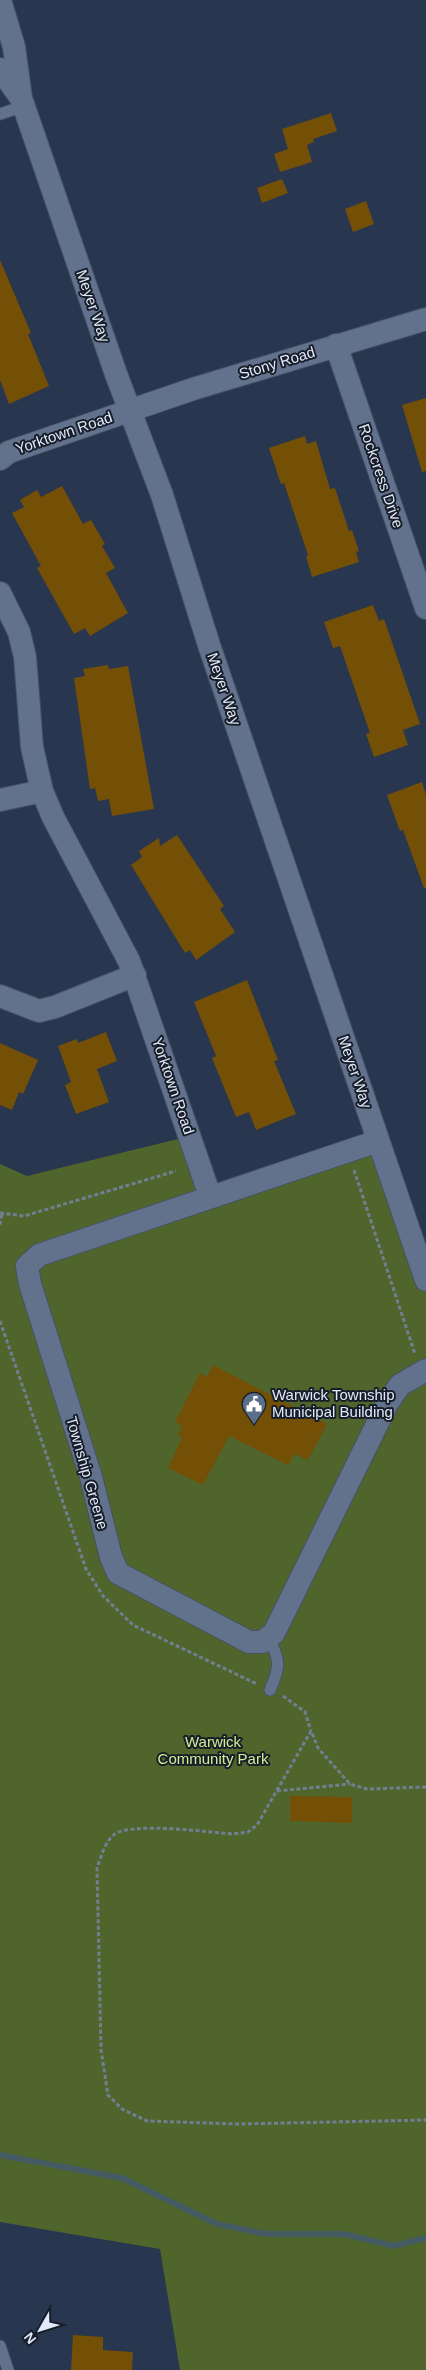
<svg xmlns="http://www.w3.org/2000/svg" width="426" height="2370" font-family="Arial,sans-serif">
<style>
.green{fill:#50652b}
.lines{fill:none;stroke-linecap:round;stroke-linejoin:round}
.stream{stroke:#445b63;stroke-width:6}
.building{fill:#735005}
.lane-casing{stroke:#475267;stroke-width:13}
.street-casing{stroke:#475267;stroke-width:24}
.path{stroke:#737e94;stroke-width:3;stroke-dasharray:4 2.5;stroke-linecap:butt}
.lane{stroke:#62728d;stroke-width:11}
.street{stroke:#62728d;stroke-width:22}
.labels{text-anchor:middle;stroke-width:4;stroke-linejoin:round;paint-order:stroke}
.street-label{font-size:15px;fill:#e1eafa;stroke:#181e29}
.poi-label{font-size:15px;fill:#e1eafa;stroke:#181e29;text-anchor:start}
.park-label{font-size:15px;fill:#cdf095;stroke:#181e29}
</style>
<rect width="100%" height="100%" fill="#29364f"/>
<path class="green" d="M 190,1136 L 210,1196 L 378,1141 L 426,1280 L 426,2370 L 180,2370 L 160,2249 L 0,2222 L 0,1164 L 27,1176 Z"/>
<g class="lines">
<path class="stream" d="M 0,2155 L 122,2178 L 217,2224 L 266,2234 L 344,2234 L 394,2246 L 426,2238"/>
</g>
<path class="building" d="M 331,113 L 337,131 L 313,139 L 314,142 L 307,145 L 312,162 L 280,172 L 274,154 L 288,149 L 282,129 Z
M 282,179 L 288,193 L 262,203 L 257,188 Z
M 366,201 L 374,224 L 353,232 L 345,209 Z
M 0,260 L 31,333 L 28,334 L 49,386 L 9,404 L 0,380 Z
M 426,398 L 426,471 L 422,472 L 402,405 Z
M 305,436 L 307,444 L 316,441 L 330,489 L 335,488 L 349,531 L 352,530 L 359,551 L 356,552 L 359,562 L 312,577 L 306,556 L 308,555 L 284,483 L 281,484 L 269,448 Z
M 62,486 L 83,524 L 91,520 L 105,544 L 102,546 L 115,568 L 106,573 L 128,613 L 90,636 L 85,628 L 74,634 L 37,568 L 41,566 L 12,513 L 24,507 L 20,500 L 37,490 L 41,497 Z
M 373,605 L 379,621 L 384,619 L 420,724 L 403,730 L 408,745 L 374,757 L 366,734 L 370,733 L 340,646 L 333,648 L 324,622 Z
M 108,665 L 109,669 L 128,666 L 154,809 L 112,816 L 109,799 L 98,801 L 95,788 L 90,789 L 74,678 L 85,676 L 83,669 Z
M 422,782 L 426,795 L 426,888 L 424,888 L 403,830 L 400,831 L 387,795 Z
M 177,835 L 224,906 L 220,909 L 235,932 L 196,960 L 190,950 L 185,953 L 131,865 L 142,857 L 139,851 L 159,838 L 160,846 Z
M 247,980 L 278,1060 L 274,1061 L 296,1114 L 256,1130 L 249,1112 L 236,1117 L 212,1058 L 216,1056 L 194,1002 Z
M 106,1032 L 117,1061 L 97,1069 L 109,1102 L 76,1114 L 65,1085 L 71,1082 L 58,1046 L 77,1039 L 78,1043 Z
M 0,1043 L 38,1060 L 23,1094 L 19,1092 L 12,1110 L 0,1105 Z
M 213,1365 L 327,1424 L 308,1460 L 294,1454 L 288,1465 L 229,1436 L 203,1485 L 168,1468 L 182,1438 L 178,1435 L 182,1426 L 175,1422 L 200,1373 L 207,1377 Z
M 290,1796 L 352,1797 L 352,1823 L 290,1821 Z
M 73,2335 L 103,2337 L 103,2350 L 133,2352 L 132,2370 L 71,2370 Z"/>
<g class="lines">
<g class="lane-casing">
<path id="lane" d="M 0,114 L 24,106
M 268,1638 C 281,1659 280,1668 270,1690
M 0,2346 L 8,2370"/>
</g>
<g class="street-casing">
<path id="street" d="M 0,0 L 14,47 L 21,98 L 116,374 L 162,495 L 209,645 L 426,1280
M 0,69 L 21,98
M 336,345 L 426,608
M 0,459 L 9,452 L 193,389 L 426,319
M 0,593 L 19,632 L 25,657 L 32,747 L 42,791 L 53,817 L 129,961 L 210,1196
M 0,800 L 42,791
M 0,996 L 39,1011 L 55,1007 L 135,975
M 378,1141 L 39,1255 L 27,1266 L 30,1284 L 91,1477 L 111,1557 L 118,1573 L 249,1642 L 262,1642 L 274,1633 L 388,1402 L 400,1385 L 426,1370"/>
</g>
<path class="path" d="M 354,1170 L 415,1354
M 0,1213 L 24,1216 L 176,1171
M 0,1225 L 2,1214
M 0,1321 L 86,1569 L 103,1596 L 133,1625 L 257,1684
M 283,1696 L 305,1712 L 311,1731
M 426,1787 L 367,1789 L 350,1784 L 318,1748 L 311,1731 L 257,1825 L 248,1832 L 232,1834 C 209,1832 133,1822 115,1834 C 105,1841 101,1857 97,1868 L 101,2050 L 108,2095 L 122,2109 L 147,2121 L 238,2124 L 426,2120
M 277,1791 L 350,1784"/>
<use href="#lane" class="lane"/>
<use href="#street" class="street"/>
</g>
<defs>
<g id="civic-pin" transform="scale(1.25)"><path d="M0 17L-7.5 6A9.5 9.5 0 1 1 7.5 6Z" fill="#5c6f8a" stroke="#181e29"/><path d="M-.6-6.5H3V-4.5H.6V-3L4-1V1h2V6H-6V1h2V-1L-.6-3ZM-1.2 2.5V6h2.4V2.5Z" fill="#fff"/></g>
</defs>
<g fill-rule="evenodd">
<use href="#civic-pin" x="254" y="1404"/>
</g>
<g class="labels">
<g class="street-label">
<text transform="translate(93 306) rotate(71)" y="5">Meyer Way</text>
<text transform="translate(277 363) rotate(-17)" y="5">Stony Road</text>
<text transform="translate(64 433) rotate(-19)" y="5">Yorktown Road</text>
<text transform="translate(381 476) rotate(71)" y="5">Rockcress Drive</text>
<text transform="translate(224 689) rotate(71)" y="5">Meyer Way</text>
<text transform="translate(355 1072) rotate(71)" y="5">Meyer Way</text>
<text transform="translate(173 1086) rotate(71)" y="5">Yorktown Road</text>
<text transform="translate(87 1473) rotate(74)" y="5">Township Greene</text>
</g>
<g class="poi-label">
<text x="272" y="1400">Warwick Township<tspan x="272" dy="17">Municipal Building</tspan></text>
</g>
<g class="park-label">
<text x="213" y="1747">Warwick<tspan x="213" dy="17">Community Park</tspan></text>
</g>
</g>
<g transform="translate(40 2330) rotate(231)" stroke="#181e29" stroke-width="4" paint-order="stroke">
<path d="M0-4L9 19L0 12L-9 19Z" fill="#e1eafa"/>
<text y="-8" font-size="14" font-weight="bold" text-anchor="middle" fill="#e1eafa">N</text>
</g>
</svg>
